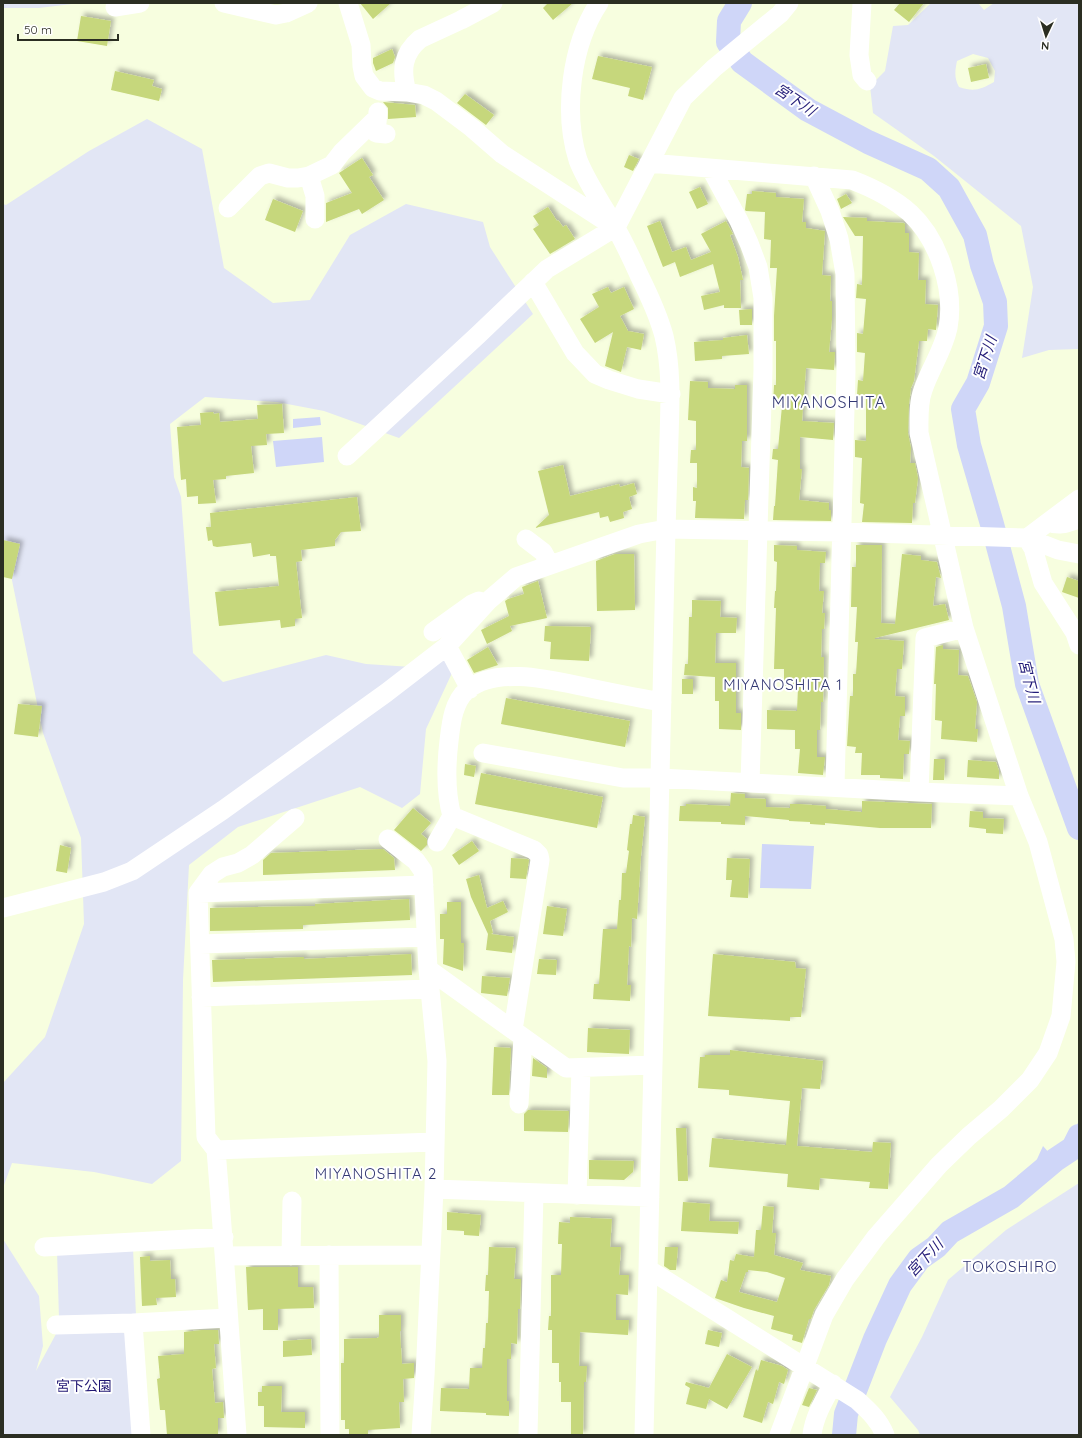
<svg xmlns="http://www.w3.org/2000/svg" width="1082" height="1438" font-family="Quicksand,'Noto Sans JP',sans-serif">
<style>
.green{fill:#e2e6f5;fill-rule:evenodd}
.water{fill:#cfd6f8}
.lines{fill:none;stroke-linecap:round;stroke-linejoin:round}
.river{stroke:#cfd6f8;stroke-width:24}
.building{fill:#c6d77b;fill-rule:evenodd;filter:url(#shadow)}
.minor{stroke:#fff;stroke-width:19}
.labels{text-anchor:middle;stroke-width:4;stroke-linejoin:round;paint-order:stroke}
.park-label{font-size:14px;fill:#1f1572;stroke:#fff}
.water-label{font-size:15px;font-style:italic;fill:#241d79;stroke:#fff}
.neighbourhood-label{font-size:15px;letter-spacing:1px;fill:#333873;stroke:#fff}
.quarter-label{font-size:16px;letter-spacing:1px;fill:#333873;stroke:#fff}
</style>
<defs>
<filter id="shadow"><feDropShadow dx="3.5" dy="-3.5" stdDeviation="2" flood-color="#0004"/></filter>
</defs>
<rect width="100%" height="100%" fill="#f7fedf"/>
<path class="green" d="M 3,3 L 80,3 L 39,8 L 3,8 Z
M 931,3 L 978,3 L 984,10 L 994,3 L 1079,3 L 1079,349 L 1049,350 L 1022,358 L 1033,287 L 1021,226 L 934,156 L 873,113 L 870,86 L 885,71 L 893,26 L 908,25 ZM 973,54 L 988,58 L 995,71 L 994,82 C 980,90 974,92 959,87 C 954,78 955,71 957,61 Z
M 147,119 L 202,149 L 224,268 L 273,303 L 310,300 L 350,235 L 406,204 L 483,222 L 490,247 L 533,314 L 399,438 L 324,411 L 277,402 L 205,397 L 170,424 L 174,477 L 181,497 L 193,653 L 223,682 L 326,655 L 366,664 L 412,667 L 445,658 L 452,673 L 426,729 L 420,794 L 402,808 L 360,787 L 238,827 L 189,865 L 183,980 L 181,1161 L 152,1184 L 94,1172 L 12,1163 L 3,1188 L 3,1083 L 45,1037 L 84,924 L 81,838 L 43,733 L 3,536 L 3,204 L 6,205 L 89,151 Z
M 1079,1183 L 1079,1435 L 920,1435 L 918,1430 L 890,1397 L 922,1337 L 948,1280 L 1006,1230 Z
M 3,1239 L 39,1296 L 43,1346 L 36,1371 L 56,1334 L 122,1332 L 130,1336 L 135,1435 L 3,1435 Z
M 133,1248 L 136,1315 L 59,1318 L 57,1251 Z"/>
<path class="water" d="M 320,417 L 321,425 L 293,428 L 293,419 Z
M 322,437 L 324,462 L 276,467 L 273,441 Z
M 762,844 L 814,846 L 811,889 L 760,888 Z
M 1079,1121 L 1079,1144 L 1073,1152 L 1058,1164 L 1059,1167 L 1052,1172 L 1051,1176 L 1041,1179 L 1033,1168 L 1043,1146 L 1051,1155 L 1070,1143 L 1073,1132 Z
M 845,1408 L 855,1418 L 850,1435 L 842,1435 L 844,1429 L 841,1423 Z"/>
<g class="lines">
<path class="river" d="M 740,3 L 729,21 L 728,42 L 742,62 L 808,110 L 868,142 L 928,169 L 949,188 L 975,235 L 982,265 L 995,302 L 996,326 L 978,383 L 963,409 L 969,445 L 992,524 L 1014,606 L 1027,684 L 1079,828
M 844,1435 L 846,1414 L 875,1339 L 900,1285 L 919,1259 L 936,1247 L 950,1232 L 1011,1197 L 1055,1160 L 1073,1148 L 1079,1136"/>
</g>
<path class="building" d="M 360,3 L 391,3 L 373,19 Z
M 548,3 L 573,3 L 553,20 L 543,8 Z
M 900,3 L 924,3 L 909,22 L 894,10 Z
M 81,16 L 111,21 L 107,46 L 77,41 Z
M 392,49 L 395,57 L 393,63 L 376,71 L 373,63 L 373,58 Z
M 598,56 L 652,67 L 643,100 L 628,96 L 630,88 L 592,79 Z
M 986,64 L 989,78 L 971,82 L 968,68 Z
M 115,71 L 154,80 L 152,86 L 162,89 L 159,101 L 111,90 Z
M 465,94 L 494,115 L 486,125 L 457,103 Z
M 383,102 L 415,105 L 416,117 L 388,119 L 388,108 Z
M 629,155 L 639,159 L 633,171 L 624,167 Z
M 362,158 L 373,175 L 369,177 L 384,200 L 362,214 L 359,209 L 326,222 L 326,203 L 352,193 L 339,173 Z
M 700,187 L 708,204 L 697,209 L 689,192 Z
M 752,191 L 776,193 L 776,197 L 804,199 L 802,222 L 806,222 L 806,228 L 825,231 L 822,275 L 831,276 L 830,301 L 832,301 L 832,319 L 829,352 L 835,352 L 834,370 L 806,368 L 802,421 L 834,423 L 833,440 L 800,437 L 800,469 L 802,469 L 799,500 L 829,503 L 829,510 L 831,510 L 831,521 L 773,520 L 774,506 L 775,506 L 778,460 L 772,459 L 773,449 L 778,449 L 782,406 L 773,405 L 774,385 L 776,385 L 776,341 L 774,341 L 774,316 L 777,268 L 770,268 L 771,240 L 764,239 L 765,212 L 746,211 L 745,210 L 747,194 L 752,194 Z
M 846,194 L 852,203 L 841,209 L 837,199 Z
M 273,199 L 303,211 L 295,232 L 265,220 Z
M 548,207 L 557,221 L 558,220 L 563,227 L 566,225 L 575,239 L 550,254 L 533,229 L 539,225 L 533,216 Z
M 843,217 L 867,218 L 867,221 L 904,223 L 905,224 L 905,233 L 909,233 L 909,252 L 919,253 L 918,280 L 926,280 L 925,304 L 938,305 L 936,330 L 928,329 L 927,341 L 919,341 L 914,381 L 911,388 L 909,404 L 908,433 L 911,448 L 910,463 L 915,463 L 918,478 L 915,503 L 913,503 L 912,523 L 862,522 L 864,504 L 860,503 L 862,458 L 855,457 L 855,440 L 866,441 L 866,396 L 857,395 L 858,380 L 863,381 L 865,353 L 857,352 L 857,333 L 863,334 L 866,299 L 856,298 L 857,284 L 862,285 L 863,236 L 855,236 Z
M 660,221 L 672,252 L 686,247 L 691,260 L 711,252 L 701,234 L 726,221 L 733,234 L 730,235 L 738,257 L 743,280 L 740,280 L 741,308 L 724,308 L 724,305 L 704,310 L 701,296 L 720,292 L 713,264 L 680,277 L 675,262 L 663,267 L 647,226 Z
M 608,287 L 611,293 L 624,287 L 634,309 L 620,316 L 628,331 L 644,334 L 641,350 L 627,347 L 621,372 L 605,366 L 613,332 L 595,343 L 580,319 L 599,307 L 592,294 Z
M 752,309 L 752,325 L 740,325 L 739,310 Z
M 747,335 L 749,354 L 722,356 L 722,359 L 695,361 L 694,342 L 723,340 L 723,338 Z
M 690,381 L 708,382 L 708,388 L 735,389 L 735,385 L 747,385 L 747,441 L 742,441 L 741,467 L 749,468 L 748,500 L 745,500 L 744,519 L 695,518 L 696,501 L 693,501 L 693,487 L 697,488 L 697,463 L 690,463 L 691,450 L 696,450 L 696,421 L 688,420 Z
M 282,404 L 284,433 L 266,434 L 267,445 L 251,446 L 254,473 L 226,476 L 226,479 L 213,480 L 216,503 L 198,504 L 198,496 L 187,497 L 186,479 L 181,480 L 177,427 L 201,425 L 200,413 L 213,412 L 214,414 L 219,413 L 220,422 L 258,419 L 257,405 Z
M 563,465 L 570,496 L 619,484 L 620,487 L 634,483 L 637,494 L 629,497 L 632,509 L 623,512 L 624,518 L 610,522 L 608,516 L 600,518 L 599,512 L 535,528 L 549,515 L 538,471 Z
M 357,497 L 361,531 L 341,532 L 335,540 L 335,546 L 301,550 L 302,561 L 296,562 L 302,618 L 295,619 L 295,626 L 281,628 L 280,620 L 219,626 L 215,592 L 279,586 L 276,556 L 270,556 L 270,554 L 253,557 L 251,543 L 217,547 L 213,546 L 212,540 L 208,541 L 206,527 L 211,527 L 210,513 Z
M 3,540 L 20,544 L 12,579 L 3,577 Z
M 774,545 L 797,546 L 797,550 L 826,552 L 825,563 L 820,563 L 819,591 L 824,591 L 822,613 L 825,613 L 824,629 L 822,629 L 821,657 L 824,657 L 823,702 L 821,702 L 820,730 L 817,730 L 817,757 L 825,757 L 823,775 L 798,773 L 800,749 L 795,749 L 795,730 L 767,729 L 767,710 L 797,711 L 798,688 L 784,688 L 784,669 L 774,669 L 776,608 L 774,608 L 775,591 L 776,591 L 777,562 L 774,561 Z
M 856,545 L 882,545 L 881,623 L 895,624 L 902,554 L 921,556 L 921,560 L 937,562 L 941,578 L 936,577 L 933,606 L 945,604 L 949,620 L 875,638 L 875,639 L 904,641 L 902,669 L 897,669 L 895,696 L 905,697 L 905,716 L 900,716 L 898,740 L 910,741 L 909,754 L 904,754 L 903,779 L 880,778 L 880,775 L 861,775 L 862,753 L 855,753 L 856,747 L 847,746 L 850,696 L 853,696 L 853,674 L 856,674 L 858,642 L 855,642 L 857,607 L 851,607 L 852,567 L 856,567 Z
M 615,554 L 634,554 L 635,610 L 597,611 L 596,561 Z
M 1067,577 L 1079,581 L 1079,598 L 1062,592 Z
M 538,581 L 547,618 L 510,626 L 512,631 L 487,644 L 481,630 L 509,616 L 505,601 L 508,599 L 524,594 L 522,587 Z
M 692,600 L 721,601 L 720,617 L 737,618 L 736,633 L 716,633 L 715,663 L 736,663 L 736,713 L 741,713 L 741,730 L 719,729 L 719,701 L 715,701 L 715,677 L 684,675 L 685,664 L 688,664 L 689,617 L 692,617 Z
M 545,626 L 591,627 L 589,661 L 550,659 L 551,642 L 544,641 Z
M 943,645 L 943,649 L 959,650 L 958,675 L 968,676 L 977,702 L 975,729 L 978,729 L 977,742 L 941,739 L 942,721 L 935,720 L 936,684 L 934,684 L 936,647 Z
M 488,647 L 498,665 L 474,673 L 467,660 Z
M 682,679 L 693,679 L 693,694 L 682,694 Z
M 506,698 L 630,721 L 625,747 L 501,724 Z
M 18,704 L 42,706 L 38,737 L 14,734 Z
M 934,759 L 945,759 L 944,780 L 933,780 Z
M 968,760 L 996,762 L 999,771 L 999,779 L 967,777 Z
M 465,764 L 476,766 L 474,777 L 464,775 Z
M 481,773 L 603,797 L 597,828 L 475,804 Z
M 731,793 L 745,794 L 745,798 L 766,799 L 766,807 L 790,808 L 790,804 L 799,804 L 826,806 L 826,809 L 862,812 L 862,801 L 932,804 L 931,828 L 880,828 L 825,823 L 825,825 L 810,824 L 810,822 L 789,821 L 789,820 L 745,816 L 745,825 L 721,824 L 721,822 L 679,821 L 680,806 L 686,806 L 686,804 L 730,806 Z
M 413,808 L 431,823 L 421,834 L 427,839 L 427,845 L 421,851 L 394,830 Z
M 970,811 L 983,812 L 983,818 L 1004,819 L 1003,834 L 986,833 L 986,829 L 969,827 Z
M 633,815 L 645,817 L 641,856 L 637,919 L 632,918 L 631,947 L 629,946 L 627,985 L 631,985 L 630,1001 L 593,999 L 594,984 L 599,984 L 603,929 L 617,929 L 619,900 L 621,900 L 622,873 L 626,873 L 629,851 L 627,850 L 630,824 L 632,824 Z
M 472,841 L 479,851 L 459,865 L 452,855 Z
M 60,845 L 71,848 L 67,873 L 56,871 Z
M 383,849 L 394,858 L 395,870 L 263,875 L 263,860 L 271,853 Z
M 511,858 L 527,859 L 529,860 L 526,879 L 510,878 Z
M 727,858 L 750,859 L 748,898 L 730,897 L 732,880 L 726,880 Z
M 479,875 L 487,908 L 503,901 L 508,912 L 490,921 L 493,933 L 491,934 L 514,937 L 512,953 L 486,950 L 488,934 L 471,897 L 466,879 Z
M 409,899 L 410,920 L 303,925 L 303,929 L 210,931 L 210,908 L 315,906 L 315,904 Z
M 447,902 L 461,902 L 461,943 L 464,943 L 463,971 L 443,964 L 444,939 L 440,939 L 440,914 L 447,914 Z
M 547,906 L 567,909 L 563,936 L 543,934 Z
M 411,954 L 412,975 L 213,982 L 212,960 L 304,957 L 304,959 Z
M 713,954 L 795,962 L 796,968 L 806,969 L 801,1017 L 790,1017 L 790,1021 L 708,1016 Z
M 539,959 L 557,960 L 556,975 L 537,974 Z
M 482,976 L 510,978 L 507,996 L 481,993 Z
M 588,1028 L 630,1030 L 629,1054 L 587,1052 Z
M 494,1047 L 511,1048 L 509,1095 L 492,1095 Z
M 730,1050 L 823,1061 L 820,1089 L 802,1088 L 797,1146 L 872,1152 L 873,1142 L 891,1143 L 888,1189 L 869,1188 L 870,1182 L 820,1178 L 819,1190 L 787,1187 L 788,1174 L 709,1167 L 712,1138 L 786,1145 L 790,1101 L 729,1095 L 729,1090 L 698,1088 L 700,1057 L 705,1057 L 705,1055 L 730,1055 Z
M 533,1058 L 547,1068 L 547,1078 L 532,1076 Z
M 528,1110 L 569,1111 L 568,1132 L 524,1131 L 524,1114 Z
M 676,1128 L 686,1128 L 688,1181 L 678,1181 Z
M 589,1160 L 634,1161 L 633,1172 L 624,1180 L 589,1179 Z
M 683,1202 L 710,1204 L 709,1221 L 739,1222 L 738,1234 L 681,1231 Z
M 763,1206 L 774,1207 L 772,1233 L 776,1233 L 774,1255 L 803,1263 L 800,1270 L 831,1276 L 829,1285 L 814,1310 L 811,1319 L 809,1319 L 802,1343 L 792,1340 L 793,1335 L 771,1329 L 774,1316 L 744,1308 L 715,1298 L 721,1280 L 727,1282 L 730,1260 L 734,1261 L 736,1254 L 754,1257 L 756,1230 L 761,1230 ZM 748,1270 L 767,1272 L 785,1278 L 777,1302 L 739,1292 L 746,1272 L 748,1272 Z
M 447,1212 L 481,1215 L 479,1236 L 464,1235 L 464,1231 L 447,1230 Z
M 570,1217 L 612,1219 L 610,1247 L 621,1247 L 619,1275 L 629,1275 L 628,1295 L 616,1294 L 616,1320 L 629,1320 L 628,1335 L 580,1332 L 579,1366 L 587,1366 L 586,1382 L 584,1382 L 583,1435 L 571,1435 L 571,1402 L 561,1402 L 561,1382 L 559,1382 L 559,1363 L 552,1363 L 552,1330 L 548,1330 L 549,1316 L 551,1316 L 551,1275 L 561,1275 L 562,1244 L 558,1244 L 559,1222 L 570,1223 Z
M 489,1247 L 516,1248 L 514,1279 L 521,1279 L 520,1309 L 518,1309 L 517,1344 L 511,1343 L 511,1359 L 507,1359 L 507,1401 L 509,1401 L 509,1416 L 486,1415 L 486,1413 L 440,1411 L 441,1388 L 469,1389 L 470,1368 L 482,1368 L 483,1348 L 485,1348 L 486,1323 L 488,1323 L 489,1291 L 485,1291 L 486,1275 L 488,1275 Z
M 665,1247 L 678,1247 L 676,1270 L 670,1270 L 664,1266 Z
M 150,1256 L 150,1261 L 170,1260 L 171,1279 L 175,1279 L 176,1297 L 156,1298 L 157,1305 L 142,1306 L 140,1257 Z
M 246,1267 L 298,1267 L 298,1287 L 313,1287 L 314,1308 L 278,1309 L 278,1330 L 263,1330 L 263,1309 L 248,1310 Z
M 379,1315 L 401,1315 L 401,1331 L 400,1331 L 402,1364 L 414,1363 L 414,1378 L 403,1379 L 404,1402 L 399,1402 L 400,1428 L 368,1430 L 368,1435 L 349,1435 L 349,1429 L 345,1429 L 345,1420 L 341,1420 L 341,1363 L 344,1363 L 344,1339 L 377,1338 L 379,1337 Z
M 202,1330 L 218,1330 L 219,1344 L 214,1344 L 216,1368 L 212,1369 L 215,1403 L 223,1402 L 224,1418 L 218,1418 L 218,1435 L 167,1435 L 165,1410 L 160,1410 L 157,1379 L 160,1378 L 158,1356 L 184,1354 L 184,1332 Z
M 708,1330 L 722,1333 L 719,1347 L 705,1344 Z
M 311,1339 L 312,1355 L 283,1357 L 283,1341 Z
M 727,1354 L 752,1367 L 727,1409 L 709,1399 L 706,1409 L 686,1404 L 690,1388 L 685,1385 L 686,1382 L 709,1388 Z
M 761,1360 L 782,1366 L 788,1370 L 784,1384 L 779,1382 L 773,1404 L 768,1402 L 762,1423 L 743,1417 L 756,1369 L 758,1371 Z
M 262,1386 L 282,1386 L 281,1412 L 305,1412 L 305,1428 L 264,1427 L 264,1406 L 258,1406 L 258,1392 L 262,1392 Z
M 809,1388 L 817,1390 L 809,1407 L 802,1405 Z"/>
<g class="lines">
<path class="minor" d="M 224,3 L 276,15 L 286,13 L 308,3
M 348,3 L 361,45 L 362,66 L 364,76 L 373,88 L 380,91 L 407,92 L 424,95 L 436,101 L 472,128 L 502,154 L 613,226
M 599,3 C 571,45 563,112 578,160 C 586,181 602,204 613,223 C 623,240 631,257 639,275 C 649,295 658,314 664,336 C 672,370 670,404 669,438 C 668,468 667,499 666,529 L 644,1435
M 862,3 L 859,55 L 862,75 L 867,81
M 115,7 L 140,3
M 407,92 C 401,71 402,54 420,39 L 461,20 L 493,3
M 378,112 L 376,133 L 386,134
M 649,163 L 852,180 C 873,188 893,198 910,213 C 939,240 955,290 948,328 C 943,351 930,369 923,390 C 918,403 919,419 919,433 L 964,628 L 1019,796 L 1038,842 L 1064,939 L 1066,962 L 1061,1016 L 1048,1053 L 1030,1080 L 1001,1109 L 969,1136 L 939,1165 L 876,1237 L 845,1279 L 824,1315 L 779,1435
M 711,169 L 739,221 L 749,243 L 758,267 L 763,298 L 763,370 L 750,783
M 309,176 L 315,196 L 315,219
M 814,176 L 830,211 L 839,239 L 845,274 L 846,371 L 835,786
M 228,208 L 260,176 L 269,173 L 288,178 L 298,178 L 309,176 L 332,165 L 342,152 L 377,118
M 533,282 L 575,353 L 595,374 L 609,380 L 638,389 L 671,394
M 347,456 L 478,335 L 547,269 L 616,227 L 683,98 L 714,68 L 780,14 L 789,3
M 1049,522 C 1060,527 1069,522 1079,519
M 1027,538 L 1033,548 L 1043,583 L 1075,633 L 1079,645
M 1027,538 L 1079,499
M 526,539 L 543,552 L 550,565
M 433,632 L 472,604 L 479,601 L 482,602
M 447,646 L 470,689
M 483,753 L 623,778 L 660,778 L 919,792 L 1019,796
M 919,792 L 925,638 L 964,628
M 388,839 L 416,861 L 423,871 L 428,969 L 437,1061 L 434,1189 L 425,1376 L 421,1435
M 437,842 L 452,816
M 198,893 L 424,885
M 3,908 L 104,882 L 132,871 L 223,810 L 386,693 L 447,646 L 488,601 L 516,577 L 639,534 L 666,529 L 842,532 L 1027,538 L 1058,550 L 1079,554
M 200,944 L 426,937
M 428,969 L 566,1068 L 653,1065
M 201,997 L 429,989
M 513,1030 L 540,860 L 539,855 L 534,850 L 452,816 C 445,791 446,766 449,741 C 451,724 453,702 467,690 C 498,665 555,681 590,688 C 614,693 638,698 662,702
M 519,1104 L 523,1037
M 216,1150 L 434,1142
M 434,1189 L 650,1197
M 577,1195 L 581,1068
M 44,1247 L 224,1237
M 329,1255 L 330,1435
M 225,1256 L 430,1255
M 291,1256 L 292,1201
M 648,1269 L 857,1400 C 869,1411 879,1420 885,1435
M 133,1323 L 141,1435
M 56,1325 L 133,1323 L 228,1318
M 237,1435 C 230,1340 224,1245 216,1150 L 206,1137 L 198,893 L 212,874 L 223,867 L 238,863 L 252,855 L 295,818
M 528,1435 L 534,1193
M 812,1435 C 814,1417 824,1400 833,1384"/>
</g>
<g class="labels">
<g class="park-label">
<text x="84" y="1391">宮下公園</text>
</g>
<g class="water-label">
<text transform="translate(795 100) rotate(34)" y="5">宮下川</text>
<text transform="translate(985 358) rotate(-72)" y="5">宮下川</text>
<text transform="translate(1029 681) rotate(76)" y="5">宮下川</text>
<text transform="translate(925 1258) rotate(-47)" y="5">宮下川</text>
</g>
<g class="neighbourhood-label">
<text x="783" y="690">MIYANOSHITA 1</text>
<text x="376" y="1179">MIYANOSHITA 2</text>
<text x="1010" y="1272">TOKOSHIRO</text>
</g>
<g class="quarter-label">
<text x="829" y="408">MIYANOSHITA</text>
</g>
</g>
<rect width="1082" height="1438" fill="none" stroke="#2b2e22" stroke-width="8"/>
<g transform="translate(1046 36) rotate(184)" stroke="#ffffff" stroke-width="3" paint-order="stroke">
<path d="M0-3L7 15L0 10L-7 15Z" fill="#2b2e22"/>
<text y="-6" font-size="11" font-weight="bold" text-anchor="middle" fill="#2b2e22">N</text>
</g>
<path d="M18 34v6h100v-6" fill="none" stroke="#2b2e22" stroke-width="2"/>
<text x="24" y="34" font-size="12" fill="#2b2e22" stroke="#ffffff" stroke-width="3" paint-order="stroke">50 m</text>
</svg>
